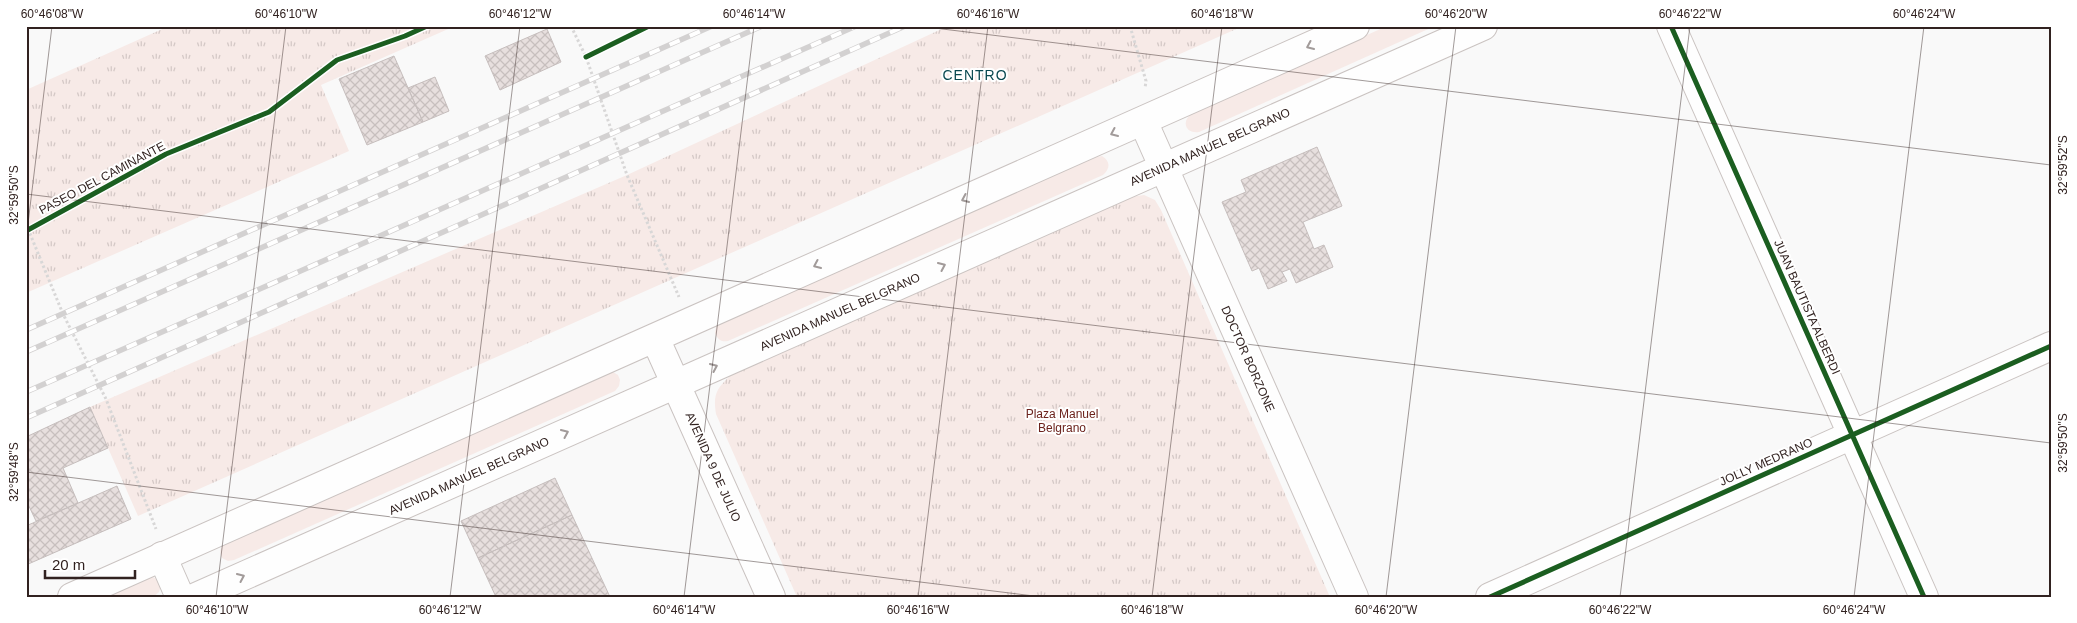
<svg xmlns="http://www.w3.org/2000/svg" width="2077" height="623" font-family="Helvetica,sans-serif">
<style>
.green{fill:#f7eae7}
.park{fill:url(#park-tufts)}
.building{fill:url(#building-cross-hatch);stroke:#c6bebd}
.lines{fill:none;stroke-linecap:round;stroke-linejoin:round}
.street-casing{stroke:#cac3c1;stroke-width:30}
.secondary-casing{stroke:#cac3c1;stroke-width:30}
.path{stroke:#d8d7d7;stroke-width:3;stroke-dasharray:2.5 2.5;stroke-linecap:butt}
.street{stroke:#fefefe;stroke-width:28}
.secondary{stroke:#fefefe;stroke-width:28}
.rail-casing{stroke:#d3d1d1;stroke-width:5.5}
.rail{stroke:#fff;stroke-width:4;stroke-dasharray:11;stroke-linecap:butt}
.cycleway-casing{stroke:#fff;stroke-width:8}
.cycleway{stroke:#1b5e20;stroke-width:5}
.oneway{stroke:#a29b9a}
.ticks{fill:none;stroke:#312220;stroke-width:1;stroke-opacity:0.45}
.labels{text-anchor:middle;stroke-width:4;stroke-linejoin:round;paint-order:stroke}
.street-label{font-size:12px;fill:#312220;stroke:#fff}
.park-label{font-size:12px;fill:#6c231d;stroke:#fff}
.neighbourhood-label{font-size:14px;letter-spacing:1px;fill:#094850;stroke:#fff}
.neatline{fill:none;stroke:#312220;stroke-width:2}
.ticks-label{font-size:12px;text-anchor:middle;fill:#312220}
</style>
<defs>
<pattern id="park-tufts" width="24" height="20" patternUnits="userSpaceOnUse" patternTransform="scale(1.25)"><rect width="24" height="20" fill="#f7eae7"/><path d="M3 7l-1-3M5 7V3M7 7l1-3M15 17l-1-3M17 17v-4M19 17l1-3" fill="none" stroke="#d4c8c6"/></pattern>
<pattern id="building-cross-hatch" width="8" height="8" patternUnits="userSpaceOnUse" patternTransform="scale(1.25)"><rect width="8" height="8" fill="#e7dfde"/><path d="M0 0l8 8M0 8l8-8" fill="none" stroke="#c7bfbe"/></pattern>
</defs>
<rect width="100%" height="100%" fill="#f9f9f9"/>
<path class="green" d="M 1387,26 L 1435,26 L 1199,132 C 1186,134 1181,122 1191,114 Z
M 1102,156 C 1110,161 1111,168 1103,175 L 728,341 C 721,342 718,340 715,333 L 716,327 L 721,323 L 1096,157 Z
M 613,372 L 618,375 L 620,380 L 619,386 L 615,391 L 234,560 L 228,561 L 222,558 C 219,551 220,547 226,542 L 607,373 Z
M 153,577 L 158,580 L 161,586 L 159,592 L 153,597 L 105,597 L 147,578 Z"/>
<path class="park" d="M 169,26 L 455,26 L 321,85 L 349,151 L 26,293 L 26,90 Z
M 948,26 L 1243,26 L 138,516 L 90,407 L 627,175 Z
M 1144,195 L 1155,200 L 1161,210 L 1330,597 L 797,597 L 716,414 C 713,395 716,389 730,376 L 1130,197 Z"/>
<path class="building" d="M 547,29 L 561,62 L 500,90 L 485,56 Z
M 394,56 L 423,122 L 367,145 L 339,79 Z
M 435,77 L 449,111 L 423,122 L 408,88 Z
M 1317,147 L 1342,206 L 1303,222 L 1314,249 L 1324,245 L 1333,267 L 1296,283 L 1290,269 L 1282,272 L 1287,281 L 1268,289 L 1259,268 L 1252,271 L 1222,202 L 1246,192 L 1241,180 Z
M 90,407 L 108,448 L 63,468 L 78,503 L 36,521 L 26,500 L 26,437 Z
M 555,478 L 572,515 L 478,558 L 461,521 Z
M 117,486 L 131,519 L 26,565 L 26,526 Z
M 572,515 L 610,597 L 496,597 L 478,558 Z"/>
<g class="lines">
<g class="street-casing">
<path id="street" d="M 1671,26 L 1924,597
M 1143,121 L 1354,597
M 162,556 L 180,597
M 1490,597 L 2051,346"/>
</g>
<g class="secondary-casing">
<path id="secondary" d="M 655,338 L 771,597
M 72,597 L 1355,26
M 196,597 L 1483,26"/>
</g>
<path class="path" d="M 571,26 L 586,57 L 627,175 L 679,297
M 1130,26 L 1146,81 L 1145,88
M 26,224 L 63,314 L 106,399 L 156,529"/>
<use href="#street" class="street"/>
<use href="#secondary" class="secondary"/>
<g class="rail-casing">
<path id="rail" d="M 26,330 L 712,26
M 26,352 L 762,26
M 26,392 L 856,26
M 26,418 L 905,26"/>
</g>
<use href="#rail" class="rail"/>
<g class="cycleway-casing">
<path id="cycleway" d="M 1671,26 L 1924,597
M 586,57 L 649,26
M 26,231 L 166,154 L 269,112 L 337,60 L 405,36 L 427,26
M 1490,597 L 2051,346"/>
</g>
<use href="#cycleway" class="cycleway"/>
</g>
<defs><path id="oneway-chevron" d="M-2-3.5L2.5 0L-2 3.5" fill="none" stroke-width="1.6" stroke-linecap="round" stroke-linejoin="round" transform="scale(1.25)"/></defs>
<g class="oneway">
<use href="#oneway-chevron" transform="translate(1310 46) rotate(156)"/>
<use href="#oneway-chevron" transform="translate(1114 133) rotate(156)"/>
<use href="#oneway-chevron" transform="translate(965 199) rotate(156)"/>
<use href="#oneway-chevron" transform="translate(817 265) rotate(156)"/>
<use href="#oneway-chevron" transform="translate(942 266) rotate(-24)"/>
<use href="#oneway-chevron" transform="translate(714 367) rotate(-24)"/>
<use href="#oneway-chevron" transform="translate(565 433) rotate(-24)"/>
<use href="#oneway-chevron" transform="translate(241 577) rotate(-24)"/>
</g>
<path class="ticks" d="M 918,26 L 2051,165M 26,194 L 2051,443M 26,240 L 52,26M 26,472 L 1042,597M 216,597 L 286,26M 450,597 L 520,26M 684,597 L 754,26M 918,597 L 988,26M 1152,597 L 1222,26M 1386,597 L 1456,26M 1620,597 L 1690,26M 1854,597 L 1924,26"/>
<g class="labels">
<g class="street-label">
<text transform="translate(1210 147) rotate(-24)" y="4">AVENIDA MANUEL BELGRANO</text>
<text transform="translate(102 178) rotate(-28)" y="4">PASEO DEL CAMINANTE</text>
<text transform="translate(1807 307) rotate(66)" y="4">JUAN BAUTISTA ALBERDI</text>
<text transform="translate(840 312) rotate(-24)" y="4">AVENIDA MANUEL BELGRANO</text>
<text transform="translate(1248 359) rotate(66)" y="4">DOCTOR BORZONE</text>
<text transform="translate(1766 462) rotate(-24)" y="4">JOLLY MEDRANO</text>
<text transform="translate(713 467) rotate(66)" y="4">AVENIDA 9 DE JULIO</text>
<text transform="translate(469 476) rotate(-24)" y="4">AVENIDA MANUEL BELGRANO</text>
</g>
<g class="park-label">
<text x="1062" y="418">Plaza Manuel<tspan x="1062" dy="14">Belgrano</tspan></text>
</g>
<g class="neighbourhood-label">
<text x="975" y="80">CENTRO</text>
</g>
</g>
<rect width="2077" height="623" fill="none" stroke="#ffffff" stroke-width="55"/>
<path d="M45 570v8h90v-8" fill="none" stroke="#312220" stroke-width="2.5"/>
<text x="52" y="570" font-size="15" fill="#312220" stroke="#ffffff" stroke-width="4" paint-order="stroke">20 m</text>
<rect x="28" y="28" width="2022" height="568" class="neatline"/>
<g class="ticks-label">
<text x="52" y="18">60°46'08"W</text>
<text x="286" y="18">60°46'10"W</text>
<text x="520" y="18">60°46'12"W</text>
<text x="754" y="18">60°46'14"W</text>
<text x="988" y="18">60°46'16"W</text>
<text x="1222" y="18">60°46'18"W</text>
<text x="1456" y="18">60°46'20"W</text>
<text x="1690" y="18">60°46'22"W</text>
<text x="1924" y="18">60°46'24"W</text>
<text transform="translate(2063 165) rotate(-90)" y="4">32°59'52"S</text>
<text transform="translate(14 195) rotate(-90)" y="4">32°59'50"S</text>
<text transform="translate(2063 443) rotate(-90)" y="4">32°59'50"S</text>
<text transform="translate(14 472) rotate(-90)" y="4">32°59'48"S</text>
<text x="217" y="614">60°46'10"W</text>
<text x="450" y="614">60°46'12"W</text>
<text x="684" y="614">60°46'14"W</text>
<text x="918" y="614">60°46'16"W</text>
<text x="1152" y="614">60°46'18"W</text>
<text x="1386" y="614">60°46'20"W</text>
<text x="1620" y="614">60°46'22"W</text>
<text x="1854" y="614">60°46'24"W</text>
</g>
</svg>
